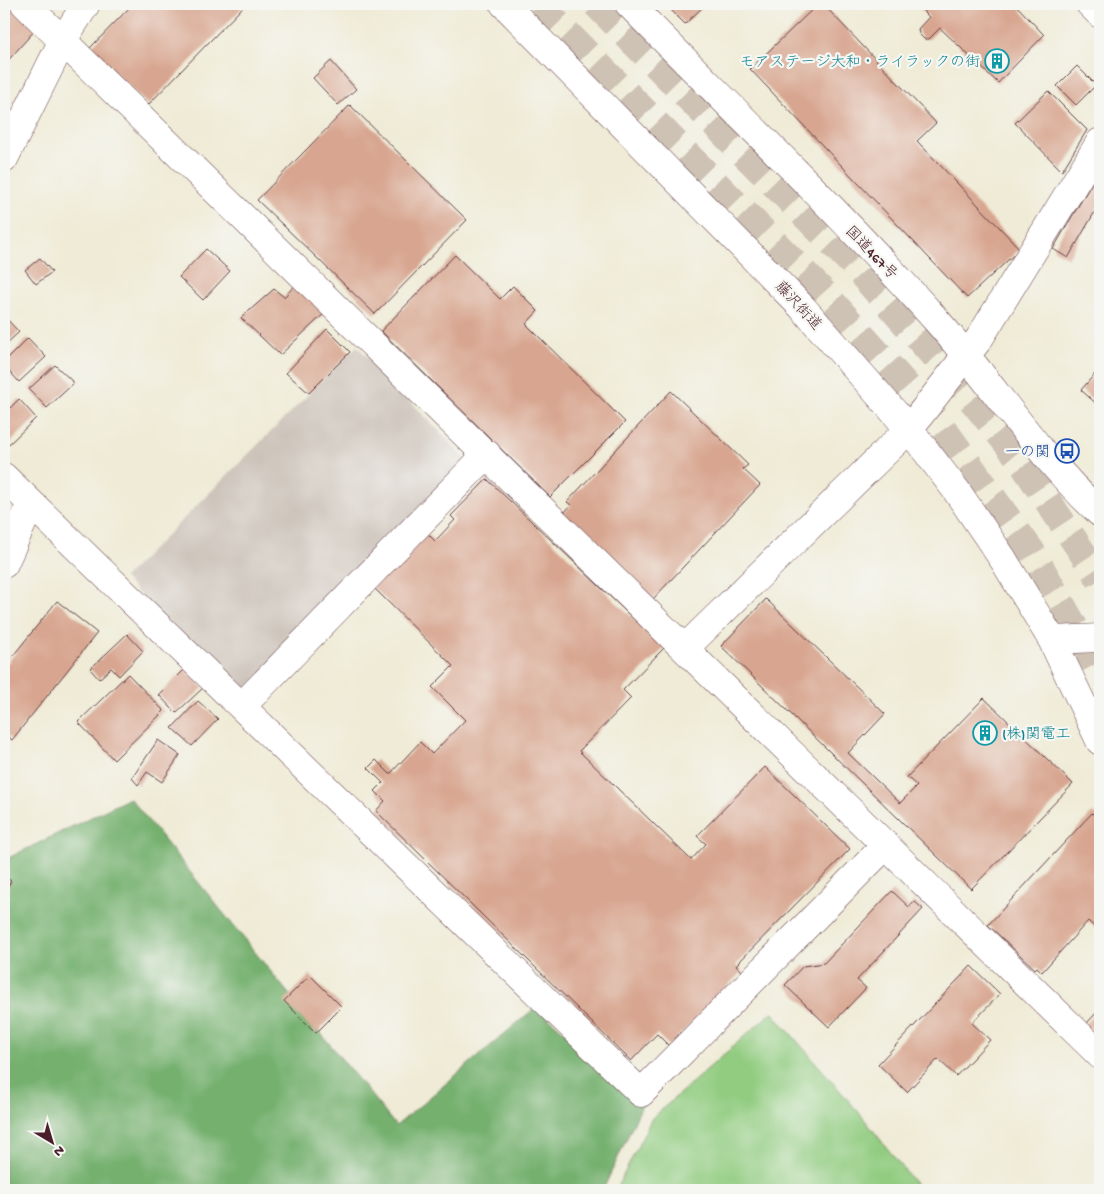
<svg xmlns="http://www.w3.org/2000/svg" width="1104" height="1194" font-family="'Gochi Hand','Klee One',sans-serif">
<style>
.industrial{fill:#ccc2b9}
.green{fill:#91cc80;stroke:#6e7656}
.forest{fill:#74b06e;stroke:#5f684c}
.building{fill:#d8a690}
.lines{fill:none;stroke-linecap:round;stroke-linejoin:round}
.highway-tunnel{stroke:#cec2b4;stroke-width:28;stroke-dasharray:28 14;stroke-linecap:butt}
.minor-casing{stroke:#633e45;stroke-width:29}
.highway-casing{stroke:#633e45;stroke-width:29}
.minor{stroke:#fff;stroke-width:28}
.highway{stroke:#fff;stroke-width:28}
.labels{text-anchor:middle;stroke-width:4.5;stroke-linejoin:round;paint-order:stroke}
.culture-label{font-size:15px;fill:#0d838f;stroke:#f6f6f2;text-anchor:end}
.street-label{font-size:15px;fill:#4a1f2b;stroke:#f6f6f2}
.transit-label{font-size:15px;fill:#164399;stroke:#f6f6f2;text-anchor:end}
</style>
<rect width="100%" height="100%" fill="#f6f6f2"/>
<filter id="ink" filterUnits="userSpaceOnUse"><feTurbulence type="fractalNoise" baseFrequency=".02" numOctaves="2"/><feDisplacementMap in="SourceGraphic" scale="10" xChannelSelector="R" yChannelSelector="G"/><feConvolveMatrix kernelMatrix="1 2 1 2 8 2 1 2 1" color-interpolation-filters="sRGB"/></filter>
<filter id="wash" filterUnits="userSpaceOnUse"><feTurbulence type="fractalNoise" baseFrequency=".0096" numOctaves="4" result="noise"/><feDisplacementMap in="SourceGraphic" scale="20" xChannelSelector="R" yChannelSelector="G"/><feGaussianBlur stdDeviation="1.12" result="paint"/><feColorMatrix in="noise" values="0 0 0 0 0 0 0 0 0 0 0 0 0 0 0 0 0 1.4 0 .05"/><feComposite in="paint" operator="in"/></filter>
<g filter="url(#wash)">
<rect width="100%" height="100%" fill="#efebd6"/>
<path class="industrial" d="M 357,346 L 466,459 L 242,706 L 124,578 Z"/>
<path class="green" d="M 772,1012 L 861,1115 L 920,1190 L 616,1190 L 652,1118 Z"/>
<path class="forest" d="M 130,798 L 396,1126 L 536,1007 L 644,1101 L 603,1190 L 4,1190 L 4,860 Z"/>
<g id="blocks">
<path class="building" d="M 8,4 L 36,29 L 4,65 L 4,8 Z
M 133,4 L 240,4 L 243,7 L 148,105 L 90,48 Z
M 665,4 L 706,4 L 685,24 Z
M 818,4 L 823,4 L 936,123 L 917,141 L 1020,249 L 967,298 L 750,69 Z
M 916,4 L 1015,4 L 1044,35 L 998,83 L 940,28 L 929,39 L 924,39 L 919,34 L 918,29 L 929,17 Z
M 331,61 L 356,89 L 338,105 L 313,78 Z
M 1077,66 L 1096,85 L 1076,105 L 1057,86 Z
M 1048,91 L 1087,130 L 1062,171 L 1015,123 Z
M 350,105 L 467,220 L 375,314 L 257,200 Z
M 1100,169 L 1100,203 L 1068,258 L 1053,249 Z
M 206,249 L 230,271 L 203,300 L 179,277 Z
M 455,255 L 500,299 L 513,286 L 538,311 L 526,324 L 625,422 L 550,497 L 381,331 Z
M 40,258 L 52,272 L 36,284 L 25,270 Z
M 300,280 L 329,309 L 280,355 L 241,318 L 274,289 L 284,297 Z
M 4,316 L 19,332 L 4,346 Z
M 327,329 L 350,352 L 309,393 L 286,373 Z
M 28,338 L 46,357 L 19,382 L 4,365 L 4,362 Z
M 55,365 L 74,383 L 47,408 L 29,389 Z
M 1100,368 L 1100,407 L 1081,390 Z
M 671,391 L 748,465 L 743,469 L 760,485 L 653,599 L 563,514 L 571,505 L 567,502 Z
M 19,399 L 36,418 L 7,446 L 4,442 L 4,414 Z
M 487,479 L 664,648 L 623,690 L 631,698 L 579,751 L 691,860 L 706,844 L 697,836 L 765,767 L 850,849 L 736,965 L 742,971 L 669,1046 L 657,1034 L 631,1061 L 376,811 L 385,801 L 375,791 L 383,783 L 368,768 L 376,760 L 390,774 L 420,742 L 432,754 L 465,720 L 432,687 L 453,666 L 373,587 L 426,532 L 435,541 L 455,520 L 451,516 Z
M 766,599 L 885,714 L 848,753 L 900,803 L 917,786 L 907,777 L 984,698 L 1073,784 L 971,889 L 721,646 Z
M 57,601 L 97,633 L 12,740 L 4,733 L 4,667 Z
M 127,634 L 143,651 L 119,676 L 111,668 L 99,679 L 90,669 Z
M 185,669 L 203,688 L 176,713 L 159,695 Z
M 128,674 L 164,711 L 114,760 L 78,722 Z
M 198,701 L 218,719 L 192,746 L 172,728 Z
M 158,740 L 180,755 L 162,782 L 147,772 L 138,785 L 132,778 Z
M 1097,812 L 1100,816 L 1100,932 L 1088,921 L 1042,972 L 1037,967 L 1035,969 L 988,925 L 1092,813 L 1094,815 Z
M 4,876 L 11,881 L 4,894 Z
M 892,891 L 909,907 L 914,901 L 923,909 L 857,980 L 866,988 L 829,1027 L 785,985 L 803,966 L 824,963 Z
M 971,966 L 1000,994 L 972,1023 L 990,1040 L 956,1076 L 938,1059 L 907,1092 L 878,1064 Z
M 310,975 L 342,1007 L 316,1033 L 284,1001 Z
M 1100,1009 L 1100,1039 L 1085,1025 Z"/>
</g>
</g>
<g filter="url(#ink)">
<use href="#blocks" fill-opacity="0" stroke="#633e45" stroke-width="1"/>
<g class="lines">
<path class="highway-tunnel" d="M 538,4 L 822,291 L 936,419 L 1031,551 L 1100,672
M 596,4 L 852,263 L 965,391 L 1019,458 L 1100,579"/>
<g class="minor-casing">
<path id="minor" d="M 25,4 L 1100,1055
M 1090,4 L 1100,14
M 4,159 L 63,40 L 86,4
M 4,477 L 641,1093 L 886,845
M 4,564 L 31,504
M 685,648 L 909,429 L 979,339 L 1100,142
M 242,706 L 487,454"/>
</g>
<g class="highway-casing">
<path id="highway" d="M 504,4 L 802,307 L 909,429 L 956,490 L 1003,559 L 1052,640 L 1100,741
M 629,4 C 732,109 839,211 937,321 C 993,384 1038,456 1100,513
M 1052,640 L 1100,638"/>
</g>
<use href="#minor" class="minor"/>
<use href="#highway" class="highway"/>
</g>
</g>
<defs>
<g id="building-ring" transform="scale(1.25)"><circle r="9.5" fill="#f6f6f2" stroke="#0f9aa8" stroke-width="1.5"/><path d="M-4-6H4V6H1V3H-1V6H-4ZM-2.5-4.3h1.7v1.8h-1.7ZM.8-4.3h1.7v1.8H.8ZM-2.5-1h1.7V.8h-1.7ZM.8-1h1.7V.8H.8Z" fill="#0f9aa8"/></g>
<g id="bus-ring" transform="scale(1.25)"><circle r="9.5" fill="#f6f6f2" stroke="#1a4fb4" stroke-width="1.5"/><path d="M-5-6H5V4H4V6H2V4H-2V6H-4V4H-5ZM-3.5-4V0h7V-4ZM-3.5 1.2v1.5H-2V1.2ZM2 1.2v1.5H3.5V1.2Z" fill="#1a4fb4"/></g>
</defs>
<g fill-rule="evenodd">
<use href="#building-ring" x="997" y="61"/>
<use href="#bus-ring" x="1067" y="451"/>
<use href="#building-ring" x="985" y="733"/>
</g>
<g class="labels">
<g class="culture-label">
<text x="980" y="66">モアステージ大和・ライラックの街</text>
<text x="1002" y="738" text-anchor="start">(株)関電工</text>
</g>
<g class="street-label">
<text transform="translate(872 252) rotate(46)" y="5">国道467号</text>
<text transform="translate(799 305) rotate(47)" y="5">藤沢街道</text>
</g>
<g class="transit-label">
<text x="1050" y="456">一の関</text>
</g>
</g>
<rect width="1104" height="1194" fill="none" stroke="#f6f6f2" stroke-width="20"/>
<g transform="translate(52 1142) rotate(142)" stroke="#f6f6f2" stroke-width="4" paint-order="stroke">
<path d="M0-4L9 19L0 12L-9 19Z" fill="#4a1f2b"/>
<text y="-8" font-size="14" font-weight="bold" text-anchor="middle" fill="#4a1f2b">N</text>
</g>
</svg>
